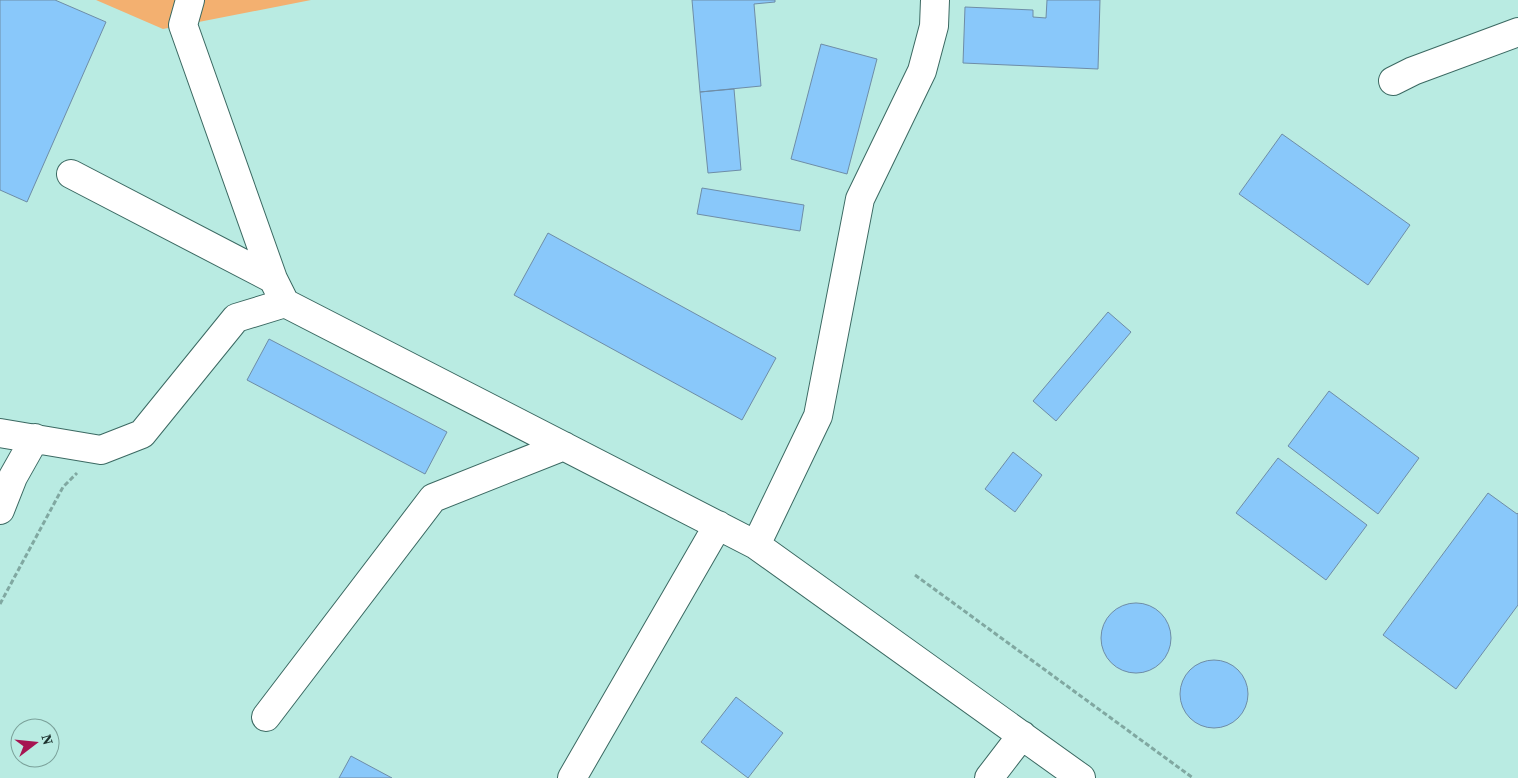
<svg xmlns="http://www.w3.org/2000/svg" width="1518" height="778" font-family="'Source Serif 4',serif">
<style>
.green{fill:#f3b070}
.building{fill:#89c8fa;stroke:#6e8da7}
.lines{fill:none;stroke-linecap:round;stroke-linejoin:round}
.minor-casing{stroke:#3b6962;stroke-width:30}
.path{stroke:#80a8a1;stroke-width:3;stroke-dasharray:5 2.5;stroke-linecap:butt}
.minor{stroke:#fff;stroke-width:28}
</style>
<rect width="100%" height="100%" fill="#b9ebe2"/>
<path class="green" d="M 96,0 L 311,0 L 163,29 Z"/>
<path class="building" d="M 0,0 L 55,0 L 106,22 L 27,202 L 0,190 Z
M 692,0 L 775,0 L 775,2 L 754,4 L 761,86 L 700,92 Z
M 1047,0 L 1100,0 L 1098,69 L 963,63 L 965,7 L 1033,10 L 1033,17 L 1046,18 Z
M 821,44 L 877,59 L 847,174 L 791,159 Z
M 734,89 L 741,170 L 708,173 L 700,92 Z
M 1282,134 L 1410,225 L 1368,285 L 1239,194 Z
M 702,188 L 804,205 L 800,231 L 697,214 Z
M 548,233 L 776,358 L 742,420 L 514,295 Z
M 1108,312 L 1131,332 L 1056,421 L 1033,401 Z
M 269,339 L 447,432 L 425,474 L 247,380 Z
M 1329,391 L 1419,458 L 1378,514 L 1288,446 Z
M 1013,452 L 1042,475 L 1015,512 L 985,489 Z
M 1278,458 L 1367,525 L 1326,580 L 1236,513 Z
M 1488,493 L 1517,514 L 1518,513 L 1518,605 L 1456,689 L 1383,635 Z
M1101 638a35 35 0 1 1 70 0a35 35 0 1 1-70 0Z
M1180 694a34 34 0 1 1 68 0a34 34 0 1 1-68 0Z
M 736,697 L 783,733 L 748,778 L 701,742 Z
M 351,756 L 392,778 L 339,778 Z"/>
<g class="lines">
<g class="minor-casing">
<path id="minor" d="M 190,0 L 183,25 L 273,279 L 285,303 L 756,545 L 1081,778
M 1393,81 L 1413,71 L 1518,32
M 71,174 L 273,279
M 0,433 L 101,450 L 142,434 L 236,318 L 285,303
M 0,510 L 13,477 L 35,438
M 756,545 L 818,416 L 860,199 L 922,71 L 934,26 L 935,0
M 266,717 L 433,498 L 564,446
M 572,778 L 718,525
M 989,778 L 1022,735"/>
</g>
<path class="path" d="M 915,575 L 1193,778
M 0,604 L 63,487 L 77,473"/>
<use href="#minor" class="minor"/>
</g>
<g transform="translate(35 743) rotate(74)"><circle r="24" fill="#b9ebe2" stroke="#7ba19a"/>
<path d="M0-4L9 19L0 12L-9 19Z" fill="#a61451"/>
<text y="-8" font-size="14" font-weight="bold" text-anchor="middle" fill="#1d312e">N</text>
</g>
</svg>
